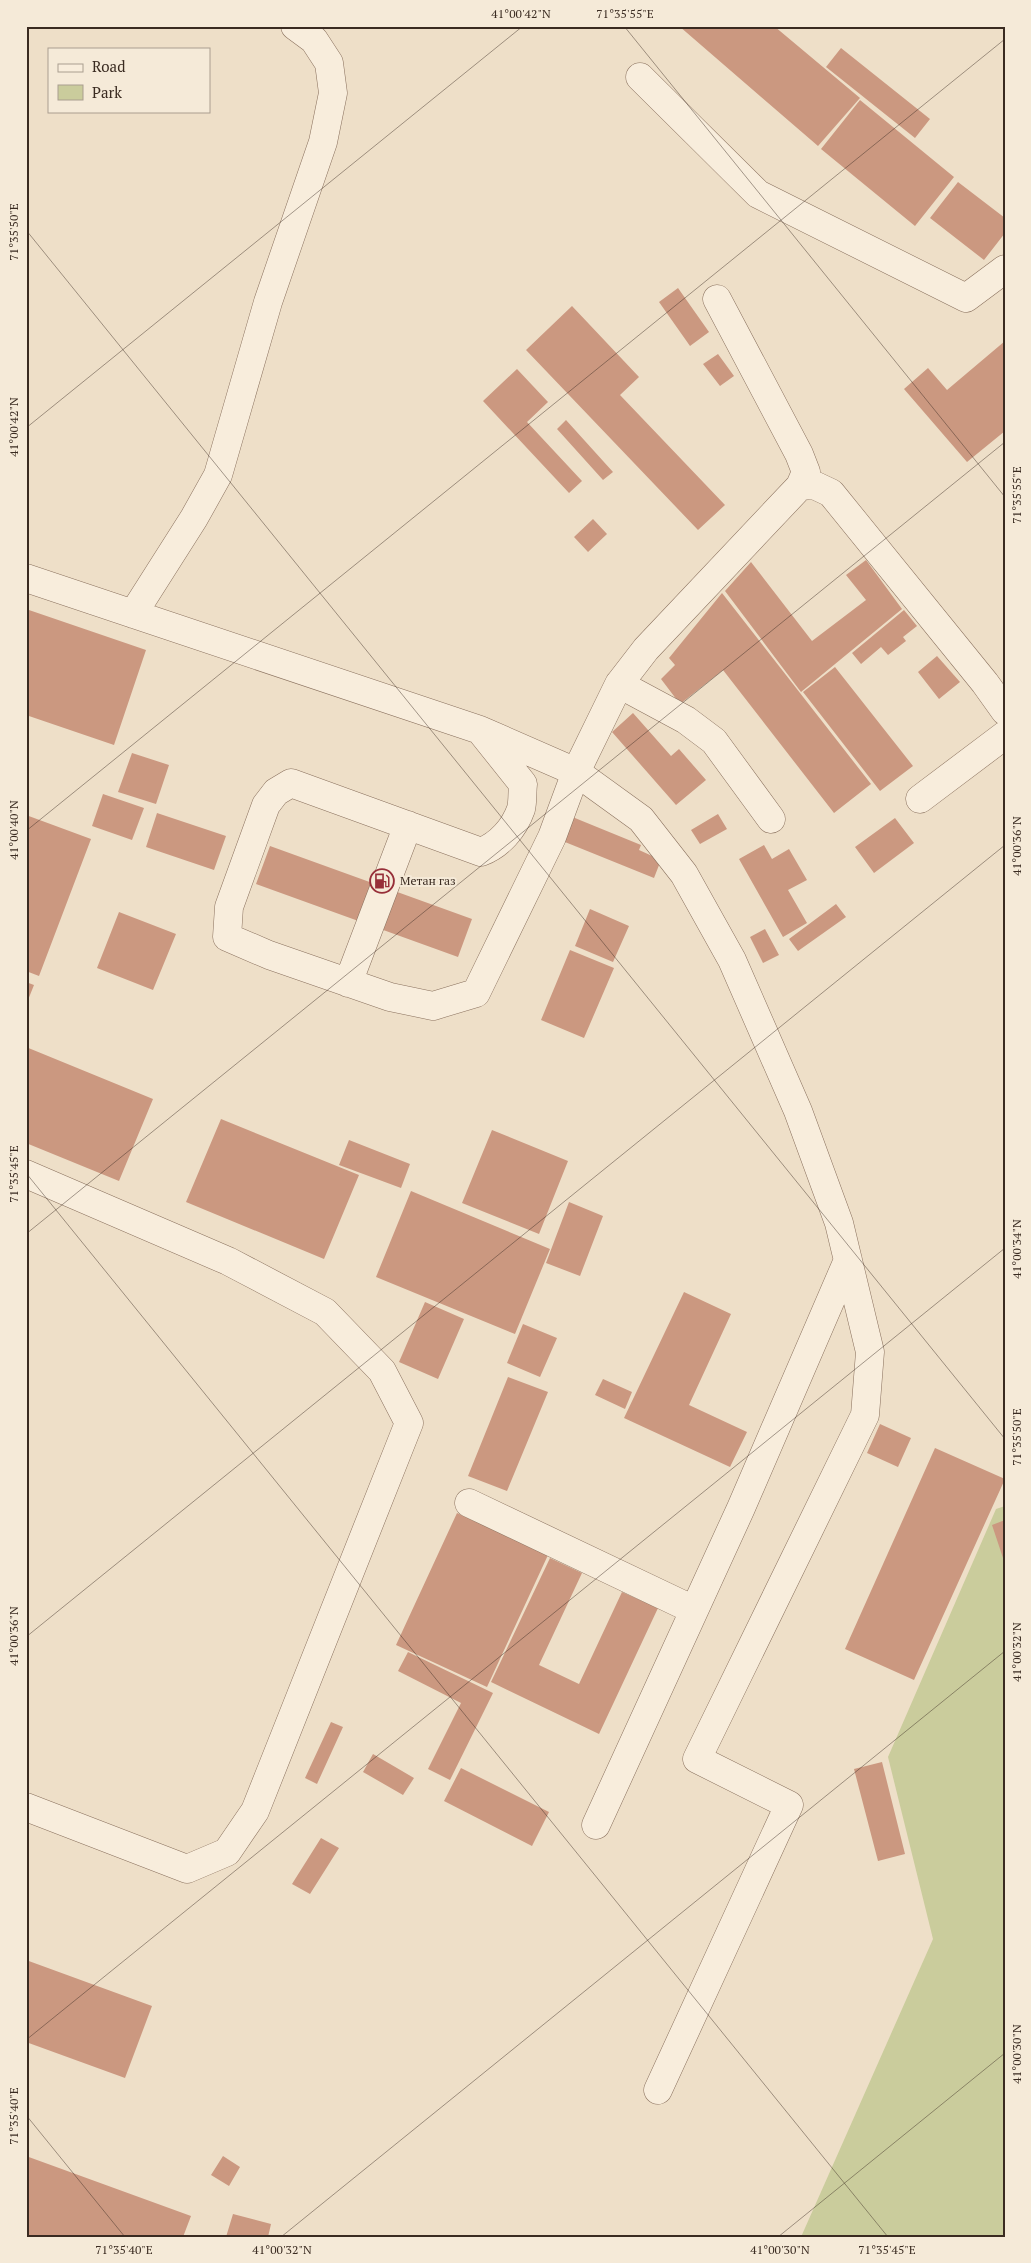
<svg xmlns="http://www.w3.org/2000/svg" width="1031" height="2263" font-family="'PT Serif',serif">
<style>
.green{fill:#cacc9c}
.building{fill:#cb9880}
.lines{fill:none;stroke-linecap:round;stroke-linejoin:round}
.minor-casing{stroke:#8a715e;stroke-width:29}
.minor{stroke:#f8eddc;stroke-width:28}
.ticks{fill:none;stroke:#3a2b21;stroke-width:1;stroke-opacity:0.45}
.labels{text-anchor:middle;stroke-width:4;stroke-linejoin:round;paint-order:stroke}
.poi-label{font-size:12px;fill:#3a2b21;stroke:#f5ead8;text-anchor:start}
.neatline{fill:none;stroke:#3a2b21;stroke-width:2}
.ticks-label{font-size:12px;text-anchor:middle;fill:#3a2b21}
</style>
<rect width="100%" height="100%" fill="#eedfc8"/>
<path class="green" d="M 1005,1506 L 1005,2237 L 801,2237 L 933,1939 L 888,1757 L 996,1509 Z"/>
<path class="building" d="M 679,26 L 774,26 L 860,98 L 818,146 Z
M 841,48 L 930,119 L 915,138 L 826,67 Z
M 860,100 L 954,177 L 915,226 L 821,149 Z
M 958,182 L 1005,218 L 1005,233 L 984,260 L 930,218 Z
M 678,288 L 709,332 L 690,346 L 659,302 Z
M 572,306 L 639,377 L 620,395 L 725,505 L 698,530 L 526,350 Z
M 1005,341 L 1005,431 L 967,462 L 904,389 L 928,368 L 947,390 Z
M 718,354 L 734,376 L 720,386 L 703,364 Z
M 517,369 L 548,402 L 527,422 L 582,481 L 569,493 L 483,401 Z
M 566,420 L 613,472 L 603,480 L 557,429 Z
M 593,519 L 607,534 L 588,552 L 574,537 Z
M 866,560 L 902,609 L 801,692 L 725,591 L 751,562 L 812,641 L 866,600 L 846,575 Z
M 722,593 L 871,784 L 834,813 L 723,670 L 680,704 L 661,679 L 675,665 L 669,658 Z
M 26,609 L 146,650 L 114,745 L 26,715 Z
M 904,610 L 917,626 L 903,637 L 906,641 L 888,655 L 881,647 L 861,664 L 852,653 Z
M 937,656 L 960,682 L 939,699 L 918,672 Z
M 835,667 L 913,766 L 880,791 L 803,692 Z
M 633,713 L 671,756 L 679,749 L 706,780 L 676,805 L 612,732 Z
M 132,753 L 169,765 L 156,804 L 118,792 Z
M 103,794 L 144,808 L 132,840 L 92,826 Z
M 157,813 L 226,836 L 214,870 L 146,847 Z
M 718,814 L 727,829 L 700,844 L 691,830 Z
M 26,815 L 91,839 L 39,976 L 26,971 Z
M 570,816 L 641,845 L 639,850 L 661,860 L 654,878 L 560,840 Z
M 895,818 L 914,843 L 874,873 L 855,847 Z
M 764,845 L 772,859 L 789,849 L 807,880 L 788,890 L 807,923 L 783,937 L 739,859 Z
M 270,846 L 472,919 L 458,957 L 256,884 Z
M 836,904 L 846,917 L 798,951 L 789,939 Z
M 590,909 L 629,926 L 613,962 L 575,946 Z
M 119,912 L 176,934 L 153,990 L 97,968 Z
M 765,929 L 779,955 L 763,963 L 750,937 Z
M 570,950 L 614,968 L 584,1038 L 541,1020 Z
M 26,982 L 34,985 L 26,1005 Z
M 26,1047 L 153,1099 L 119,1181 L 26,1143 Z
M 221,1119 L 359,1175 L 324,1259 L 186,1202 Z
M 492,1130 L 568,1161 L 539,1234 L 462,1203 Z
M 349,1140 L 410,1164 L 401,1188 L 339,1165 Z
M 411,1191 L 550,1249 L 515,1334 L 376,1277 Z
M 569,1202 L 603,1216 L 580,1276 L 546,1263 Z
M 684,1292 L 731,1314 L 689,1405 L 747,1432 L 730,1467 L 624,1418 Z
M 425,1302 L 464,1319 L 438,1379 L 399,1362 Z
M 523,1324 L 557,1338 L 540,1377 L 507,1363 Z
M 508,1377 L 548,1392 L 507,1491 L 468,1476 Z
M 603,1379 L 632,1392 L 625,1409 L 595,1395 Z
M 880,1424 L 911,1438 L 898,1467 L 867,1453 Z
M 935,1448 L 1005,1479 L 914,1680 L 845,1649 Z
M 457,1513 L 548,1555 L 487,1687 L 396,1645 Z
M 1005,1520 L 1005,1561 L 1004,1561 L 992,1525 Z
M 550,1558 L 582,1573 L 539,1665 L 579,1684 L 622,1592 L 658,1608 L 599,1734 L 491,1682 Z
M 408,1652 L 493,1693 L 450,1780 L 428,1769 L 461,1703 L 398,1671 Z
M 331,1722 L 343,1727 L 317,1784 L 305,1778 Z
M 373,1754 L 414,1778 L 403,1795 L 363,1772 Z
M 882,1762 L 905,1854 L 878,1861 L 854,1769 Z
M 461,1768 L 549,1812 L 532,1846 L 444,1801 Z
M 321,1838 L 339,1848 L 310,1894 L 292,1884 Z
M 26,1960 L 152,2006 L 125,2078 L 26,2042 Z
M 26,2156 L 191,2216 L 183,2237 L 26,2237 Z
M 223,2156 L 240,2167 L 229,2186 L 211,2175 Z
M 233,2214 L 271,2224 L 268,2237 L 226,2237 Z"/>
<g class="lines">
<g class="minor-casing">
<path id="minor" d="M 640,77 L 758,194 L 966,298 L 1005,269
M 717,299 L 799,454 L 806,472 L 800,486
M 26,578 L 480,730 L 576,772 L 641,819 L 684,874 L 732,960 L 798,1111 L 839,1223 L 870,1352 L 865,1415 L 697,1759 L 789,1805 L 658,2090
M 133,614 L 194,518 L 218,475 L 268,302 L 323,142 L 333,93 L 329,63 L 314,40 L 295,26
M 619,684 L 686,720 L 714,741 L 771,819
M 483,734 L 523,784 C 522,792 523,801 521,809 C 514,829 499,845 481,852 L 291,783 L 276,792 L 266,805 L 229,907 L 227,937 L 269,955 L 390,997 L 433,1006 L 476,993 L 552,837 L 576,772 L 619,684 L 646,649 L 800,486 L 814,485 L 831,493 L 985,683 L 1005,711
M 920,799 L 1005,735
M 348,983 L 408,825
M 26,1174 L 228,1261 L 325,1312 L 382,1371 L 409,1423 L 255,1811 L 227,1852 L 187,1869 L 26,1807
M 469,1503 L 694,1610
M 596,1825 L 741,1508 L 848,1260"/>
</g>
<use href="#minor" class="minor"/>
</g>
<path class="ticks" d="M 624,26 L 1005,497M 26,230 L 1005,1439M 26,428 L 523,26M 26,831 L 1005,39M 26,1173 L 888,2237M 26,1234 L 1005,442M 26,1637 L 1005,845M 26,2040 L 1005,1248M 26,2115 L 125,2237M 281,2237 L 1005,1651M 778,2237 L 1005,2053"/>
<defs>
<g id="fuel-ring" transform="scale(1.25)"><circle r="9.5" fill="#f5ead8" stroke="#972f39" stroke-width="1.5"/><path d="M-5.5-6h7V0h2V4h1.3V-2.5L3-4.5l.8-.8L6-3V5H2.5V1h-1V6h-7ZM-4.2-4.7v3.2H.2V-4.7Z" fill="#972f39"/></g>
</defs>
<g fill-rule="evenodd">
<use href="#fuel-ring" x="382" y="881"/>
</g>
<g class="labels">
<g class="poi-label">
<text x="400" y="885">Метан газ</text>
</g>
</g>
<rect width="1031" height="2263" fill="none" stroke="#f5ead8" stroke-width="55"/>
<rect x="48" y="48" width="162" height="65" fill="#f5ead8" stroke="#aa9e8f"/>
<rect x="58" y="64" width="25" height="8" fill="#f8eddc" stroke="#aa9e8f"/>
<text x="92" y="72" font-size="15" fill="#3a2b21">Road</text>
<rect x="58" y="85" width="25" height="15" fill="#cacc9c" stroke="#aa9e8f"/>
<text x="92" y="98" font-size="15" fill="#3a2b21">Park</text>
<rect x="28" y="28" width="976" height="2208" class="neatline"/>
<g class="ticks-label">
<text x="521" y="18">41°00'42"N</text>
<text x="625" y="18">71°35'55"E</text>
<text transform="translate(14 232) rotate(-90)" y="4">71°35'50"E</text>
<text transform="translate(14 427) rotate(-90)" y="4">41°00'42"N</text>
<text transform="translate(1017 495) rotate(-90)" y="4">71°35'55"E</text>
<text transform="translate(14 830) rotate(-90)" y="4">41°00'40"N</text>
<text transform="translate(1017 846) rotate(-90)" y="4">41°00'36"N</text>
<text transform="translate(14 1174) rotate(-90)" y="4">71°35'45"E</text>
<text transform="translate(1017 1249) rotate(-90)" y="4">41°00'34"N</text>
<text transform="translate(1017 1437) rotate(-90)" y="4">71°35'50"E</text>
<text transform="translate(14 1636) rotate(-90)" y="4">41°00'36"N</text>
<text transform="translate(1017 1652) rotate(-90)" y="4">41°00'32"N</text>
<text transform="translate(1017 2054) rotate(-90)" y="4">41°00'30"N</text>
<text transform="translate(14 2116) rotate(-90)" y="4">71°35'40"E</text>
<text x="124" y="2254">71°35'40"E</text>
<text x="282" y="2254">41°00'32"N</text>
<text x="780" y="2254">41°00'30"N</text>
<text x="887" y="2254">71°35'45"E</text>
</g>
</svg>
